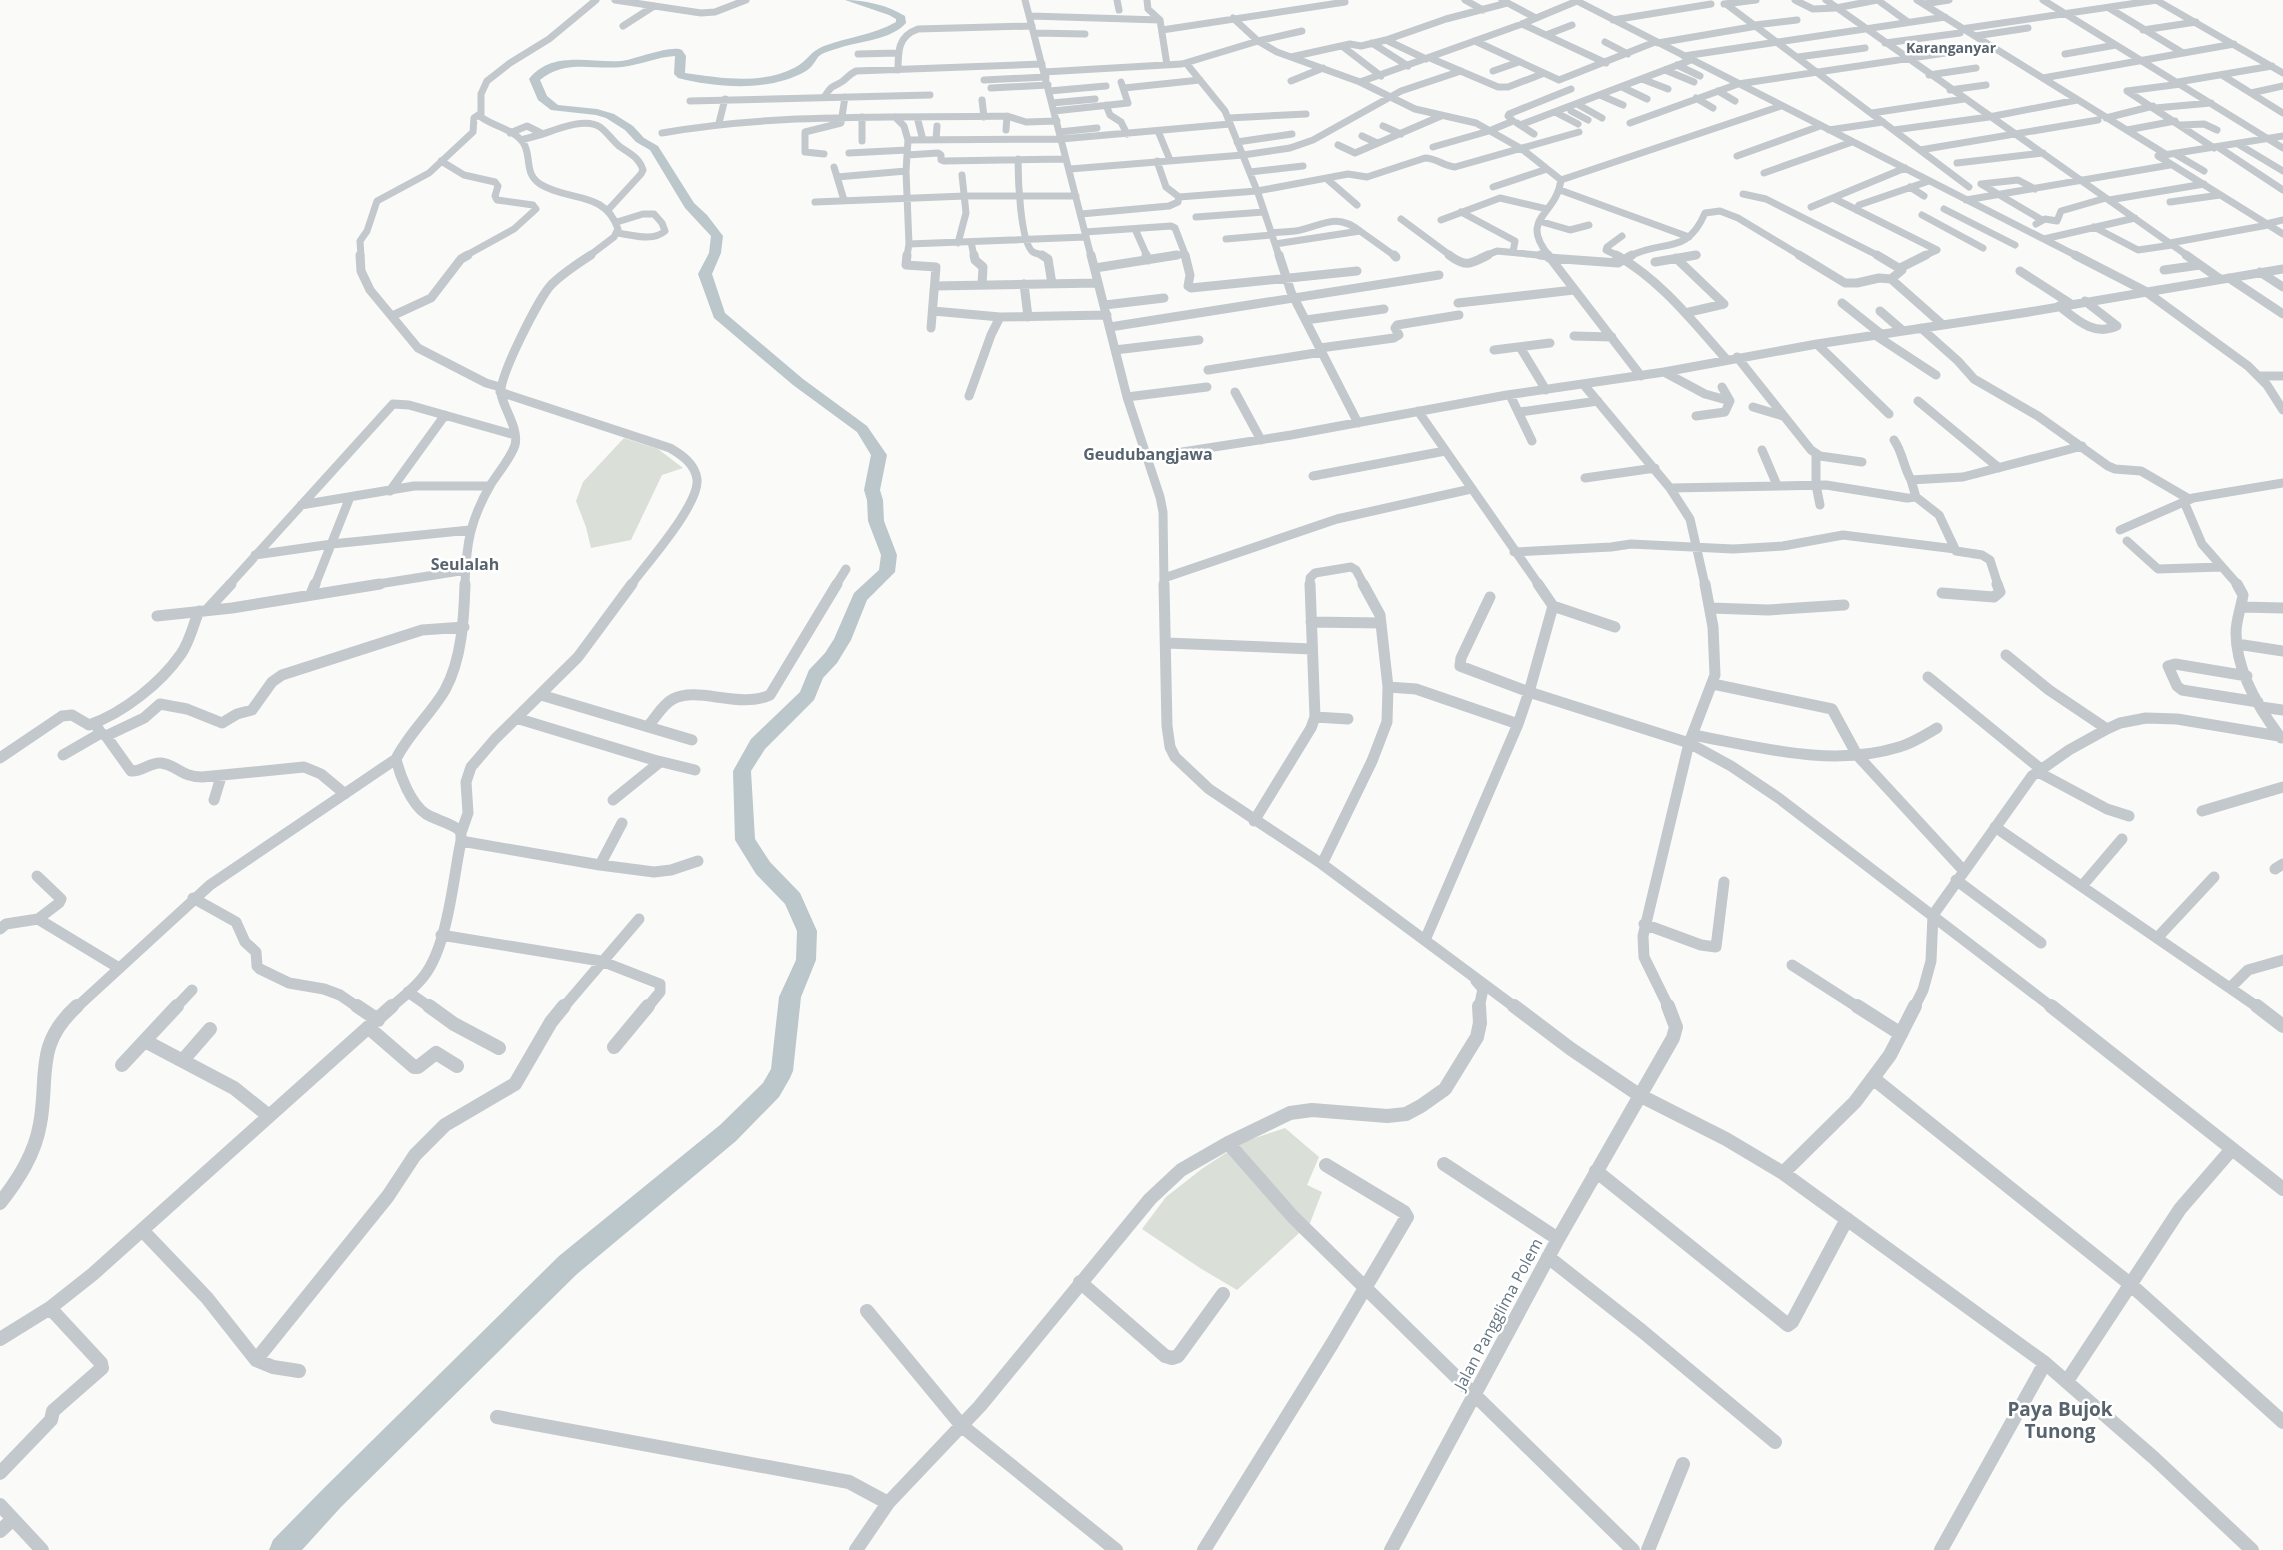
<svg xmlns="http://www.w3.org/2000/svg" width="2283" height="1550" font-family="'Open Sans',sans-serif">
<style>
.green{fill:#dadfd7}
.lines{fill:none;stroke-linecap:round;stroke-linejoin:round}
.river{fill:#bbc7cb;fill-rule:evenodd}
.minor-far3{stroke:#c3c8cc;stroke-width:7}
.minor-far2{stroke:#c3c8cc;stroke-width:9}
.minor-far1{stroke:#c3c8cc;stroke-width:11}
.minor{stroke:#c3c8cc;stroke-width:14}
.labels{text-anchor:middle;stroke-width:5;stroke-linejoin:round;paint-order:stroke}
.far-quarter-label{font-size:14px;font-weight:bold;fill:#57646e;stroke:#fff}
.quarter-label{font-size:16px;font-weight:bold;fill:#57646e;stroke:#fff}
.near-street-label{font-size:16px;fill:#657683;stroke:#fff}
.near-quarter-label{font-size:19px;font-weight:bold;fill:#57646e;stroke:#fff}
</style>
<rect width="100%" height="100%" fill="#fafaf8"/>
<path class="green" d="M 624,438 L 658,449 L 683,468 L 662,475 L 631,540 L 591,548 L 586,527 L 576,501 L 583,482 Z
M 1285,1128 L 1319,1157 L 1307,1185 L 1322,1192 L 1310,1223 L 1237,1290 L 1200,1268 L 1142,1229 L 1166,1197 L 1203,1168 L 1243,1142 Z"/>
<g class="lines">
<path class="river" d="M 845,0 C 865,0 887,5 905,16 L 906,23 C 891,40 860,41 839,48 C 833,50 823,52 818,57 C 814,63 812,67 806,71 C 770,92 717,88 678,78 L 674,74 L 675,56 C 657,57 640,65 622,67 C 592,70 565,59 540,80 L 547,96 L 558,105 L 597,109 L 614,114 L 633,126 L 644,138 L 658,146 L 694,203 L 707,215 L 723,236 L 721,253 L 712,274 L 725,313 L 803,379 L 867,426 L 887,455 L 880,490 L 883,500 L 884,521 L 897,555 L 895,572 L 867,600 L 851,640 L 837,663 L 823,678 L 814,700 L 765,749 L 751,771 L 755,839 L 770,862 L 800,893 L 817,931 L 816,960 L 801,997 L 793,1071 L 790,1078 L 779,1097 L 736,1141 L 577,1274 L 341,1507 L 302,1550 L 269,1550 L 273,1540 L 323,1489 L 559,1256 L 720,1125 L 763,1083 L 771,1069 L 779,997 L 796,960 L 797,931 L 785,904 L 756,874 L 735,840 L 733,771 L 751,739 L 800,692 L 809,670 L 825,653 L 834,639 L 854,593 L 879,570 L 881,555 L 868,521 L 867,500 L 864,490 L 871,455 L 857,432 L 793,385 L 714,318 L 698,274 L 709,253 L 711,236 L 685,208 L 650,150 L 636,142 L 625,130 L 606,118 L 596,115 L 551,110 L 538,100 L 529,79 C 552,50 589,63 621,61 C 633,60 672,44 682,50 C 682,50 686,56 686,56 L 685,73 C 721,78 760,85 794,68 C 807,62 810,51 824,46 C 848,37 873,35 896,22 L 896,19 L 889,15 Z"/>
<path class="minor-far3" d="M 615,0 L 701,13 L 715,12 L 746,0
M 1025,0 L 1091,256
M 1117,0 L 1119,10
M 1147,0 L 1148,9 L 1160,20 L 1167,65
M 1465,0 L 1483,10
M 1502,0 L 1536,18
M 1575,0 L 2077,256
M 1795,0 L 1813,9 L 1836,8 L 1877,0
M 1826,0 L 2188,256
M 1917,0 L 2167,155
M 2043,0 L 2283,148
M 2156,0 L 2283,73
M 1879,1 L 1908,22
M 1724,4 L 1756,0
M 1726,4 L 1969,187
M 1924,4 L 1949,0
M 2109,8 L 2183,53
M 1031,16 L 1160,20
M 1233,18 L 1258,41 L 1302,31
M 1613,20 L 1711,4
M 1522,24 L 1606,63
M 1755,25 L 1797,20
M 623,26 L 654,6
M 1961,29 L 2157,0
M 1162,30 L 1345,2
M 2143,30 L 2196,22
M 1035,33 L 1085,34
M 1546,35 L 1572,25
M 1975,36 L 2028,28
M 1386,40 L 1446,19 L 1507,3
M 1475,41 L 1559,80 L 1655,42
M 1605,42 L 1628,54
M 1372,43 L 1408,66
M 1658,43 L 1757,26
M 1885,43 L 1960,33
M 1342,46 L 1381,76
M 858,54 L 897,53
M 2065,54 L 2116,45
M 1684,56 L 1945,17
M 1291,57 L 1350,44 L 1361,46 L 1386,40 L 1426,59
M 1798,57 L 1865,48
M 1430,58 L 1498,87 L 1508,87 L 1542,74
M 1186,63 L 1225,111 L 1258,193 L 1279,256
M 1677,65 L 1700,76
M 898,70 C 898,51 898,36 918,29 L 1032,26
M 1665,70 L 1694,82
M 1493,71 L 1519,62
M 1044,72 L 1182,64 L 1258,41 L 1277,52 L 1360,82 L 1415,109 L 1476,123 L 1522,149 L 1561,180
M 1929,75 L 1976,68
M 2222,75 L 2283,113
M 2043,78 L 2234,44
M 1642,79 L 1668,89
M 984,80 L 1046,77
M 1291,81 L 1323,68
M 1360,82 L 1522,24 L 1577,1
M 2178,82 L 2272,66
M 2181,84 L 2127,91 L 2214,148
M 1622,87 L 1647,99
M 991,88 L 1048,85
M 1124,88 L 1200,80
M 1950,90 L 1986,85
M 1049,91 L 1106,86
M 1718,91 L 1735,101
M 2251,93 L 2283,86
M 1600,95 L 1623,105
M 825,96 C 833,83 833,88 843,81 C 848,77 850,74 856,71 L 1042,64
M 1696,98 L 1713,108
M 982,100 L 984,117
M 690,101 L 930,95
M 1052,103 L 1095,99
M 1577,104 L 1602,118
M 1106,105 L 1110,115 L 1121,122 L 1127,134
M 2155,108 L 2211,103
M 1054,111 L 1128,103 L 1121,82
M 1571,111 L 1588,120
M 1555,112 L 1578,124
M 1872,113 L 1964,99
M 862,117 L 862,141
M 895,117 L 904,126 L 908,140
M 917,117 L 923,140
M 1229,118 L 1306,114
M 2106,118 L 2153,106
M 719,123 L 725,99
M 1517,123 L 1534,134
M 1630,123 L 1738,84 L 1992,46
M 1520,125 L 1691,60
M 2181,125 L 2204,124 L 2217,130
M 1383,126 L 1401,134
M 1006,130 L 1007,116
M 1829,130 L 1883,122
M 1894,130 L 1989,117 L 2077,100
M 2127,130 L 2175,121
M 1158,131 L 1170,160
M 1059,132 L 1097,128
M 510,133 L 527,126 L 543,134 L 521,140
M 662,133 C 776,113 891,118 1007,116 L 1026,122 L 1057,121
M 543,134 C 557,129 586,117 600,127 C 607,132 612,140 619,146 C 630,154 639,157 643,170 L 641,174 L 608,210
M 1362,136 L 1377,143
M 2283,136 L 2158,156 L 2283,234
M 936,140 L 937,126
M 1237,142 L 1292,134
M 2238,144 L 2283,171
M 1338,145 L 1355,153 L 1441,116
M 1433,147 L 1489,131 L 1513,121 L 1508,116 L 1509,114 L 1571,89
M 2218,147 L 2283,190
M 1920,150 L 2098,120
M 849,153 L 907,150
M 824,154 L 805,152 L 805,132 L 841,123 L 845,97
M 2175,154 L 2204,171
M 907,155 L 938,153 L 941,155 L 941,160 L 944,161 L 1066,159
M 1737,156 L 1820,126
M 1018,159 C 1018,176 1020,243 1033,252 C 1036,254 1041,254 1044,256
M 441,161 L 464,175 L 495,182 L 498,186 L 495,196 L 497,200 L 533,205 L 536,209 L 514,229 L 465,256
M 1157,161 L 1166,187 L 1179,197 L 1257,191 L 1348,174 L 1367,177 L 1425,158 C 1436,158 1444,166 1455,167 L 1579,132
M 1957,163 L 2043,153
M 834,167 L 844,200
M 1070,169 L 1243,155 L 1290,148 L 1313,140 L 1401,91 L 1461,71
M 1250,172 L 1303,166
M 1764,173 L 1852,142
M 837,177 L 906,171
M 1327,179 L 1357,205
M 1493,187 L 1547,169
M 1910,187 L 1924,196
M 2035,189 L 2018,180 L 1981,184 L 2042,220
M 1560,190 L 1689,237
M 1743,194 L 1766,199 L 1879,256
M 1833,198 L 1937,250
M 1966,200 L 2170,165
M 2109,200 L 2204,184
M 815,202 L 965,196 L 1076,196
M 2170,202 L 2220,195
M 1811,207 L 1905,168
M 1944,209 L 2015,245
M 1856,210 L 1859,205 L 1929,181
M 1461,212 L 1515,241 L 1513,252
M 1081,214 L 1169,206 L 1178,202 L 1179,197
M 1922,215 L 1983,248
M 1196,217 L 1264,212
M 1401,219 L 1451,256
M 1441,220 L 1500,198 L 1547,209
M 1539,221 L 1570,230 L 1589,225
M 617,222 L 643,214 L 654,214 L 662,223 L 665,231 C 653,242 632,235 617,233
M 2036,224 L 2045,219 L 2057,221 L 2061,211 L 2106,198
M 2266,224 L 2283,220
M 2094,227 L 2138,250 L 2172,245
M 1135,229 L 1147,256
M 1085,232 L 1171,226 L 1175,228 L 1185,254
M 1271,233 C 1279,232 1287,232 1295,231 C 1321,227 1335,211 1360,231
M 1086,237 L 909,244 L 906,171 L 908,140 L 1061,139 L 1230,124
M 1226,239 L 1272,235
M 2044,239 L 2135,218
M 971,242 L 974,256
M 958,243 L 966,213 L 962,175
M 2170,243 L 2268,225
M 1275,244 L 1360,231 L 1395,256
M 361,256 L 360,241 L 367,231 L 377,201 L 429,173 L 473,132 L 474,118 L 480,114
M 589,256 L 614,237 L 618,229 C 605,190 568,202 540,184 C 525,174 531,160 525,146 C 518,130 494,127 481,117 L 481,94 L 487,81 L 510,63 L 549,39 L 596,0
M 907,256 L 909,244
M 1169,256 L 1185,254 L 1186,256
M 1485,256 L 1497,251 L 1548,256
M 1549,256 C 1518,217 1556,217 1561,180 L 1781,106
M 1618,256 L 1606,250 L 1607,247 L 1622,236
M 1630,256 C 1663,239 1687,256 1705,213 L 1720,211 L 1738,218 L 1801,256
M 1688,256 L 1697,255
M 1924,256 L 1937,250"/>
<path class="minor-far2" d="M 360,255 L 361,271 L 370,290 L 418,348 L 486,383 L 500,387
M 907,255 L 906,265 L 936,267 L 931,328
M 974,255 L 975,260 L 983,267 L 982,285
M 1042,255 L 1048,259 L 1052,284
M 1091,255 L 1127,397 L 1160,497 L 1163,512 L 1164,585
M 1146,255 L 1148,260
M 1185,255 L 1190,275 L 1188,286 L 1191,288 L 1357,271
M 1279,255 L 1291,292 L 1358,423
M 1394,255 L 1396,257
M 1449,255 C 1466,268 1470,264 1488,255
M 1540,255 L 1548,256
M 1548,255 L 1641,376
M 1616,255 C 1660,279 1694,323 1727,360
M 1799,255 L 1845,283 L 1857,283 L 1879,278 L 1891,279 L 1943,325
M 1877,255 L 1902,270 L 1891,279
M 2075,255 L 2145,291 L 2248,366 L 2267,385 L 2283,410
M 2186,255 L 2220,279
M 1549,258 L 1618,263 L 1632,255
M 1676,258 L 1724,304 L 1685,313
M 1655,262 L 1696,255
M 1095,268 L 1177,255
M 1900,268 L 1926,255
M 2164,270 L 2200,265
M 2020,271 L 2071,304
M 2260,272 L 2283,287
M 2229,278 L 2283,314
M 1024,284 L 1028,317
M 935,286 L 1098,283
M 1458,303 L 1574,290
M 1842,303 L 1881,334
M 1105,305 L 1164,298
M 2059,306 C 2076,319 2094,337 2117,326 L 2085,301
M 933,311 L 1000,317 L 1107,315
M 1880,311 L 1903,331
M 392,316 L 431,298 L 461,259 L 468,255
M 1306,320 L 1384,309
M 1110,327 L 1439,275
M 1921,328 L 1958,361 L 1974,379 L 2038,416 L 2108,466 L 2115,469 L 2141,471 L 2189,499
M 1875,335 L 1936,375
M 1574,336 L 1612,337
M 1817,344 L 1889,414
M 1520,347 L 1546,390
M 1320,348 L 1394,338 L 1399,335 L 1395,328 L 1397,325 L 1459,315
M 1115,350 L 1199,340
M 1494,350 L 1550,343
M 1737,357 L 1811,450 L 1820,456 L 1862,462
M 1208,370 L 1322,352
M 1664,372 L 1705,394 L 1730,401
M 2259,376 L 2283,376
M 1584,385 L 1670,488 L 1690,519 L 1705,585
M 500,392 L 670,448 C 682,455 695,464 697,479 C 700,504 647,563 631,585
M 1235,392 L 1261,440
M 1510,395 L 1532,441
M 969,396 L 991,335 L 1000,317
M 1127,397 L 1207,387
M 1918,401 L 1999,468
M 1753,407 L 1783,416
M 1418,411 L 1539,585
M 1520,412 L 1598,401
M 1696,416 L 1725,412 L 1730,401 L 1722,387
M 1894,440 C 1903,453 1903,466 1911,480
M 1762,450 L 1777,485
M 1816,454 L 1816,485 L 1820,505
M 1150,457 L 1291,435 L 1507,395 L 1664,372 L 1817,344 L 2029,312 L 2283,269
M 1313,476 L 1445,451
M 1585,478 L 1655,468
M 1670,488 L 1826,485 L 1907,498 L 1916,497 L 1939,515 L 1956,551 L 1982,555 L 1990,560 L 1998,585
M 390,491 L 445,415
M 1916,497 L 1911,480 L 1963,477 L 2082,446
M 301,505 L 414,486 L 490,486
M 2120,530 L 2186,501
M 2127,541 L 2158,569 L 2222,567
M 1514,552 L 1611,547 L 1631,544 L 1733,549 L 1783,546 L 1843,535 L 1955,549
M 255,555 L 332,544 L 470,530
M 1164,578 L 1337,519 L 1471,489
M 229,585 L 393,404 L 409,405 L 515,435
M 315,585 L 350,497
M 372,585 L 466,570
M 465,585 C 466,544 470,520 491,484 C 498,473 512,456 515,445 C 519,429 504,409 501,394 C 498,378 539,298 551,285 C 563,273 577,264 591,255
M 836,585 L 846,569
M 1310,585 L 1310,578 L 1315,573 L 1351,567 L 1356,570 L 1364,585
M 2238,585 L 2202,544 L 2185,504 L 2186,501 L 2193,498 L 2283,483"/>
<path class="minor-far1" d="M 1164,584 L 1167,726 L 1170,747 L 1175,757 L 1209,789 L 1322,864 L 1516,1008
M 1538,584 L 1553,606 L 1615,627
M 2237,584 L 2243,595 C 2241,608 2236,620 2236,633 C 2236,671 2259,709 2281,738
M 1942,593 L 1994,597 L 2000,592 L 1997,584
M 311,594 L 315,584
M 1490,597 L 1461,658 L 1460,666 L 1529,692 L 1553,606
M 2241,607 L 2283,608
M 1710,608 L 1768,610 L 1844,605
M 207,610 L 231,584
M 157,616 L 232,608 L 380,584
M 1311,622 L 1381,623
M 1167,643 L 1312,649
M 2237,644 L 2283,651
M 2006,655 L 2049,690 L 2107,729
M 2247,676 L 2175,664 L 2168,666 L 2177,686 L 2182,690 L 2258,702
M 1928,677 L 2042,770
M 1713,684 L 1832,709 L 1857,755 L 1963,870
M 1388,687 L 1416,689 L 1518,724
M 541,695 L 692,740
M 2261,707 L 2283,710
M 1315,717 L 1348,719
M 516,718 L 654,760 L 695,770
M 95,724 L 101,733 L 106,736 L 144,718 L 160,704 L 187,709 L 222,723 L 237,714 L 252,710 L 272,682 L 282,675 L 422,630 L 464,627
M 649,725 C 656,717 663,704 673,699 C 698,686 739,709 770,695 L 837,584
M 1693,735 C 1759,747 1832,768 1899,747 C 1913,743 1925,735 1937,728
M 106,736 L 131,771 C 142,772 150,762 161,763 C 177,765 181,777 202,777 L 304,767 L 321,774 L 345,794
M 63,755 L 101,733
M 0,758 L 62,716 L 72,715 L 89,725 C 123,713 160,684 181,654 C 190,641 193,625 199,611
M 2038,772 L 2107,809 L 2129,816
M 214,800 L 221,777
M 613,800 L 660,762
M 2202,811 L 2283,787
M 1254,821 L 1311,728 L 1315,717 L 1310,584
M 1995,827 L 2259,1008
M 461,833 L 468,813 L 466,782 L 471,767 L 495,739 L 578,657 L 632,584
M 461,841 L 600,865 L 654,872 L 671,870 L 698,861
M 1322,864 L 1372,761 L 1387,722 L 1388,687 L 1380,615 L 1363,584
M 600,865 L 622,823
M 2275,869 L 2283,864
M 37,876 L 61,899 L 59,903 L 38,919
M 1956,880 L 2041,943
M 2082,886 L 2122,839
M 193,898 L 236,922 L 245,942 L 256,952 L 257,966 L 260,969 L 289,983 L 324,989 L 340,995 L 359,1008
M 1644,924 L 1701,945 L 1716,947 L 1724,882
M 0,929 L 6,924 L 38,919 L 119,968
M 441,935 L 601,961 L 660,984 L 660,992 L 647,1008
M 2158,937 L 2214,877
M 1425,940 L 1518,724 L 1529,692 L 1689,743 L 1731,766 L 1780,799 L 2053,1008
M 1792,965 L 1859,1008
M 1476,981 L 1483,989 L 1479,1008
M 2231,987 L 2248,970 L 2283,960
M 408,992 L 431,1008
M 76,1008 L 210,885 L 396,759
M 175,1008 L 192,990
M 390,1008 C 402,998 415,988 424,976 C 448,945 453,879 461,841 L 461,833 L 458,829 C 448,822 436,820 426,814 C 411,804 400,776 396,759 C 409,733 431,714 445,690 C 462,659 464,618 465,584
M 563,1008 L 639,919
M 1669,1008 L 1644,957 L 1643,936 L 1689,743 L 1715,675 L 1713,627 L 1705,584
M 1914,1008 L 1923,990 L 1931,961 L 1933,915 L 2032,776 L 2069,750 L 2107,729 L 2120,723 L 2146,718 L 2177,719 L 2279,736"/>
<path class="minor" d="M 357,1006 L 378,1020
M 429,1006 L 454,1024 L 499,1048
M 1514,1006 L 1571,1049 L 1639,1095 L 1726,1139 L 1783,1173 L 2045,1363 L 2154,1458 L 2252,1550
M 1857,1006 L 1901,1034
M 2051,1006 L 2283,1189
M 2257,1006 L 2283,1026
M 369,1028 L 414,1067 L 418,1067 L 436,1053 L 457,1066
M 145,1041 L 234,1088 L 269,1116
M 614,1047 L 648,1006
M 183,1060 L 210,1029
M 122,1065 L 177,1006
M 1874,1079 L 2130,1284 L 2283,1422
M 1228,1143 L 1293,1217 L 1633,1550
M 1444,1164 L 1558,1239
M 1596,1171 L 1788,1325 L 1792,1322 L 1847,1219
M 1783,1173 L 1855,1102 L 1890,1055 L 1915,1006
M 0,1203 C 18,1180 35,1154 40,1124 C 49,1076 34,1045 77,1006
M 142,1230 L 207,1298 L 256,1360 L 273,1367 L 299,1371
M 1548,1257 L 1642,1331 L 1775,1442
M 1080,1282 L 1165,1356 L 1172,1358 L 1178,1356 L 1223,1294
M 867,1311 L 962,1426 L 1116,1550
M 0,1339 L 50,1308 L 93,1274 L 392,1006
M 256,1360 L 388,1196 L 415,1155 L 445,1125 L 515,1084 L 551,1022 L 564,1006
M 2067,1381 L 2180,1209 L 2232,1149
M 497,1417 L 849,1482 L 888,1503
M 0,1473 L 51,1420 L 53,1411 L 102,1368 L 101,1363 L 50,1308
M 0,1505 L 42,1550
M 0,1531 L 12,1520
M 856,1550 L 888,1503 L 980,1406 L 1150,1199 L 1181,1170 L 1228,1143 L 1290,1113 L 1312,1110 L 1387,1116 L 1406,1114 L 1421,1106 L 1445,1089 L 1477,1037 L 1480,1023 L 1479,1006
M 1204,1550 L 1332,1344 L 1407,1217 L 1404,1212 L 1326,1165
M 1391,1550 L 1558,1239 L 1673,1038 L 1676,1027 L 1668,1006
M 1648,1550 L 1683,1464
M 1941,1550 L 2045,1363"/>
</g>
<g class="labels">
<g class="far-quarter-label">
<text x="1951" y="53">Karanganyar</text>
</g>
<g class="quarter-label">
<text x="1148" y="460">Geudubangjawa</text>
<text x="465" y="570">Seulalah</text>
</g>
<g class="near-street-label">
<text transform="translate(1498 1314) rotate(-62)" y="6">Jalan Pangglima Polem</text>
</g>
<g class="near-quarter-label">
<text x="2060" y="1416">Paya Bujok<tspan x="2060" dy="22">Tunong</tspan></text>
</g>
</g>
</svg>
